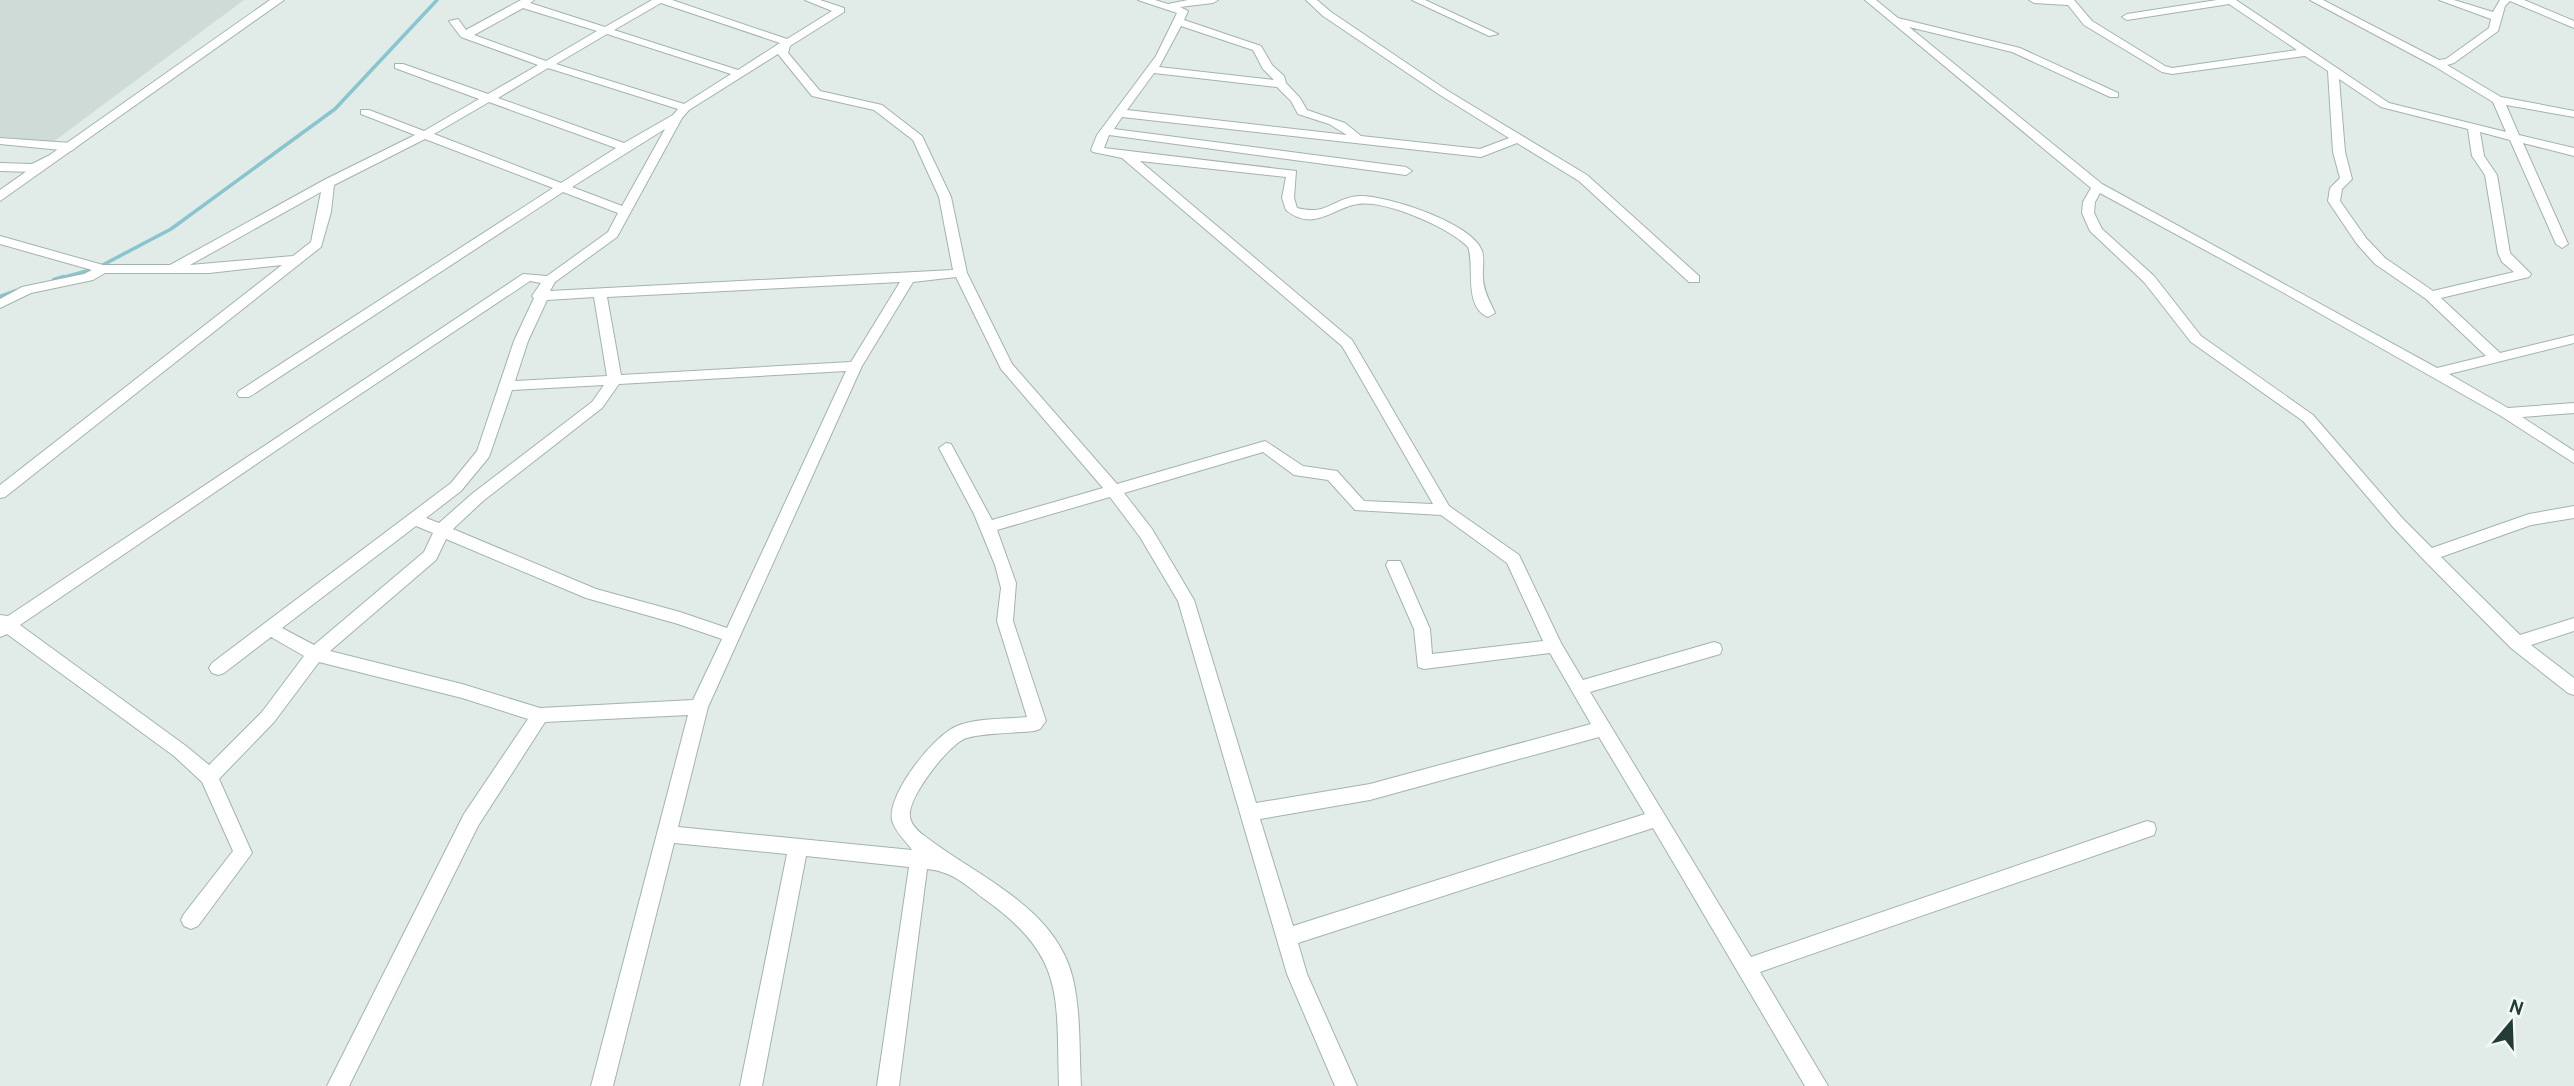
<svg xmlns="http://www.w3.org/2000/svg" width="2574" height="1086" font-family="Cabin,sans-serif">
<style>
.built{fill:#cfdbd6}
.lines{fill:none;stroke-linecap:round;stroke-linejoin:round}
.stream-far1{stroke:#8ac4cf;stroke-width:3.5}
.stream{stroke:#8ac4cf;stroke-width:4.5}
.minor-casing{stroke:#a4b3ae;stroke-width:2}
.tertiary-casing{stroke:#a4b3ae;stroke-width:2}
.minor{fill:#fff;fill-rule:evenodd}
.tertiary{fill:#fff;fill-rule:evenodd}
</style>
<rect width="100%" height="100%" fill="#e1ebe7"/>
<path class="built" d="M 0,0 L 244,0 L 53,142 L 0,137 Z"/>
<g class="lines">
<path class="stream-far1" d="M 58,279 L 97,268 L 171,229 L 335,109 L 437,0"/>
<path class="stream" d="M 54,280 L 64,277
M 0,297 L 16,291"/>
<g class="minor-casing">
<path id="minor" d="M 521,0 L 534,0 L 530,3 L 605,27 L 652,0 L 672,0 L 787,39 L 832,11 L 805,0 L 820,0 L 844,8 L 844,12 L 790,46 L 788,53 L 820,91 L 882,105 L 922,136 L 951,197 L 967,273 L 1012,364 L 1117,484 L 1265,441 L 1303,466 L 1337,471 L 1364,501 L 1433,504 L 1342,346 L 1122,158 L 1093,152 L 1091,150 L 1097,135 L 1156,56 L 1177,13 L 1138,0 L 1155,0 L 1168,4 L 1188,0 L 1218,0 L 1213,3 L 1180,7 L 1188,11 L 1184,20 L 1261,46 L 1272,65 L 1284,76 L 1286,83 L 1300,98 L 1307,110 L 1345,123 L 1361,136 L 1480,149 L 1509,138 L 1440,95 L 1323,16 L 1306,0 L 1317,0 L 1331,12 L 1448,91 L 1587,175 L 1699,276 L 1699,282 L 1689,282 L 1579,181 L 1517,143 L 1481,157 L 1122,117 L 1114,129 L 1406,167 L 1412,171 L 1406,175 L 1109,135 L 1104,148 L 1296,171 L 1294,198 L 1297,208 C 1329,216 1332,198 1359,196 C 1386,195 1473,223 1482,251 C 1485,260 1482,269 1483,278 C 1483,290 1490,302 1495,313 L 1488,317 C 1463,307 1475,265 1468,247 C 1448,227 1386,200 1358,204 C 1334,207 1314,233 1286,210 L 1282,198 L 1286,177 L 1140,161 L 1352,340 L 1449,506 L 1519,555 L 1561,643 L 1583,680 L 1714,642 L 1720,644 L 1722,649 L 1720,654 L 1590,692 L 1751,957 L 2147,821 L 2154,823 L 2156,829 L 2154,835 L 1760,972 L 1828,1086 L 1805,1086 L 1653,828 L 1298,943 L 1307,974 L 1357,1086 L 1335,1086 L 1287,974 L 1178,601 L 1140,537 L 1110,497 L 997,530 L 1016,583 L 1013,621 L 1046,721 L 1040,729 L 1034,731 C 1017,733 978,733 964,739 C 947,747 907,798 910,817 C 911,824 917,830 922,834 C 975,876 1056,906 1073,979 C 1081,1014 1079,1051 1081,1086 L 1059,1086 C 1056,994 1066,957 983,898 C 965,884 951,871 927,869 L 899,1086 L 877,1086 L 909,867 L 806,856 L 762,1086 L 740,1086 L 787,854 L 674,843 L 613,1086 L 591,1086 L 688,715 L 545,722 L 478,826 L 349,1086 L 327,1086 L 464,814 L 528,719 L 462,698 L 319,662 L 274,722 L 219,779 L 252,853 L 198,926 L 191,929 L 184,926 L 181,920 L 184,914 L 233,851 L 202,782 L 174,756 L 7,634 L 0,637 L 0,615 L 8,616 L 523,274 L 547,276 L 608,232 L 618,213 L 563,192 L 249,397 L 239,397 L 237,394 L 239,391 L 553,188 L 425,139 L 334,185 L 331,212 L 321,247 L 5,497 L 0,498 L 0,485 L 282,265 L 209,273 L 105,273 L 93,280 L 31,293 L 0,308 L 0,299 L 22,287 L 84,274 L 92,270 L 0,244 L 0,236 L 103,265 L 170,265 L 324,180 L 415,135 L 361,114 L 361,110 L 369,110 L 424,131 L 479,99 L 395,68 L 395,64 L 403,64 L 488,94 L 538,65 L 461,37 L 449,21 L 458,19 L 466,30 ZM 661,3 L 780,43 L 738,70 L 614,30 ZM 523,8 L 597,31 L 546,61 L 474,35 ZM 1181,26 L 1253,50 L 1263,69 L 1274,80 L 1159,67 ZM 607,34 L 731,74 L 684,104 L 556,64 ZM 778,54 L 812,96 L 874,110 L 913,140 L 939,197 L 953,270 L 550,291 L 555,282 L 617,237 L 682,118 L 689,110 ZM 548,68 L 678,109 L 673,115 L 624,143 L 498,98 ZM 1154,73 L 1277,87 L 1291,101 L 1298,114 L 1329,124 L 1347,135 L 1127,110 ZM 489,102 L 616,148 L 561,183 L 434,134 ZM 665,129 L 622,206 L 572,187 ZM 321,192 L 311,242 L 293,256 L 190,265 ZM 956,277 L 1001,369 L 1103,488 L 992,520 L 951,444 L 946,443 L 939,448 L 974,514 L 995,565 L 1001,588 L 997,621 L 1027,717 C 1007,719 975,718 957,726 C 934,735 887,794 892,820 C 895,832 906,841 912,850 L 678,827 L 708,707 L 862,366 L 913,282 ZM 530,281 L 541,283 L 532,296 L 534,298 L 514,341 L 477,451 L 451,483 L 212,663 L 209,668 L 212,673 L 218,675 L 224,673 L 271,637 L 304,656 L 262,712 L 209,765 L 186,746 L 20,625 L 296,437 ZM 900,282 L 851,362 L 621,375 L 607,297 ZM 594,297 L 607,376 L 515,381 L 528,341 L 547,300 ZM 846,371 L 727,628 L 680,612 L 596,589 L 453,529 L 483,501 L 602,408 L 619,384 ZM 604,385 L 592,402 L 473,493 L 439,523 L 426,518 L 461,491 L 489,457 L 512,390 ZM 1263,452 L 1294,475 L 1328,480 L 1355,510 L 1441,515 L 1507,563 L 1543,641 L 1432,654 L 1430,629 L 1402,565 L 1400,561 L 1388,561 L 1386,565 L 1414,629 L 1418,667 L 1424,669 L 1550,653 L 1591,724 L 1370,784 L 1256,803 L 1194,600 L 1152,529 L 1124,493 ZM 416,526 L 433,533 L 424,552 L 314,645 L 282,628 ZM 446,539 L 586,598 L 678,624 L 722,639 L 693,700 L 540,708 L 462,684 L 330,651 L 436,560 ZM 1599,737 L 1645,814 L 1293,926 L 1260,819 L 1370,800 Z
M 1412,0 L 1425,0 L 1498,34 L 1489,36 Z
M 1865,0 L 1876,0 L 1898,18 L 2020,48 L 2118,93 L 2118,97 L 2110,97 L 2012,52 L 1909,27 L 2102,184 L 2437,368 L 2486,356 L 2426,299 L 2375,264 L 2357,244 L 2328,201 L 2330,188 L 2340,178 L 2333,152 L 2328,71 L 2305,56 L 2172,74 L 2162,72 L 2084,25 L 2068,5 L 2034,3 L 2029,0 L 2074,0 L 2092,21 L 2165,66 L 2172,68 L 2297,50 L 2229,4 L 2127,20 L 2122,17 L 2127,14 L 2217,0 L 2236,0 L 2389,103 L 2506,132 L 2493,102 L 2434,66 L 2310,0 L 2323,0 L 2439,60 L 2446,59 L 2489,28 L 2491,19 L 2439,0 L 2454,0 L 2493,12 L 2500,0 L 2524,0 L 2574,21 L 2574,28 L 2510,1 L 2505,6 L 2498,31 L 2454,63 L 2447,65 L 2501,97 L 2574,111 L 2574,117 L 2506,105 L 2519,135 L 2574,148 L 2574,156 L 2523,143 L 2568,244 L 2562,248 L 2556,244 L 2510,140 L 2480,132 L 2484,156 L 2497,175 L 2510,253 L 2531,274 L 2529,277 L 2441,298 L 2500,353 L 2574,335 L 2574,343 L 2449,374 L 2508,408 L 2574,403 L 2574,413 L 2522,417 L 2574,451 L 2574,463 L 2501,416 L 2284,293 L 2100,193 L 2095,202 L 2094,213 L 2102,229 L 2154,276 L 2201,336 L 2313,415 L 2403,519 L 2432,548 L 2529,514 L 2574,506 L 2574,518 L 2531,525 L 2441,557 L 2520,635 L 2574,618 L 2574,631 L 2531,645 L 2574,678 L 2574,695 L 2568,693 L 2511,648 L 2423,559 L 2393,527 L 2303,421 L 2191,342 L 2144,282 L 2090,231 L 2082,213 L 2083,202 L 2091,188 ZM 2339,79 L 2381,107 L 2468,129 L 2472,156 L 2485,175 L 2498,253 L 2502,262 L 2514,272 L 2433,291 L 2385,258 L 2366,238 L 2340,201 L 2342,189 L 2352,179 L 2345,152 Z
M 0,138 L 71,143 L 77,147 L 71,151 L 0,144 Z
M 48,156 L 54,160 L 34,172 L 0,171 L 0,163 L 32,164 Z"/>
</g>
<g class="tertiary-casing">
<path id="tertiary" d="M 270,0 L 284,0 L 0,201 L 0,190 Z"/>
</g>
<use href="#minor" class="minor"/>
<use href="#tertiary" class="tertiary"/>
</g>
<g transform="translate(2511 1023) rotate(19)" stroke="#f2f8f5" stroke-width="5" paint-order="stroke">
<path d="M0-5L12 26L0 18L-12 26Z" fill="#223c35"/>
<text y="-10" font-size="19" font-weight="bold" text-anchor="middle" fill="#223c35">N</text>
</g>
</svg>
